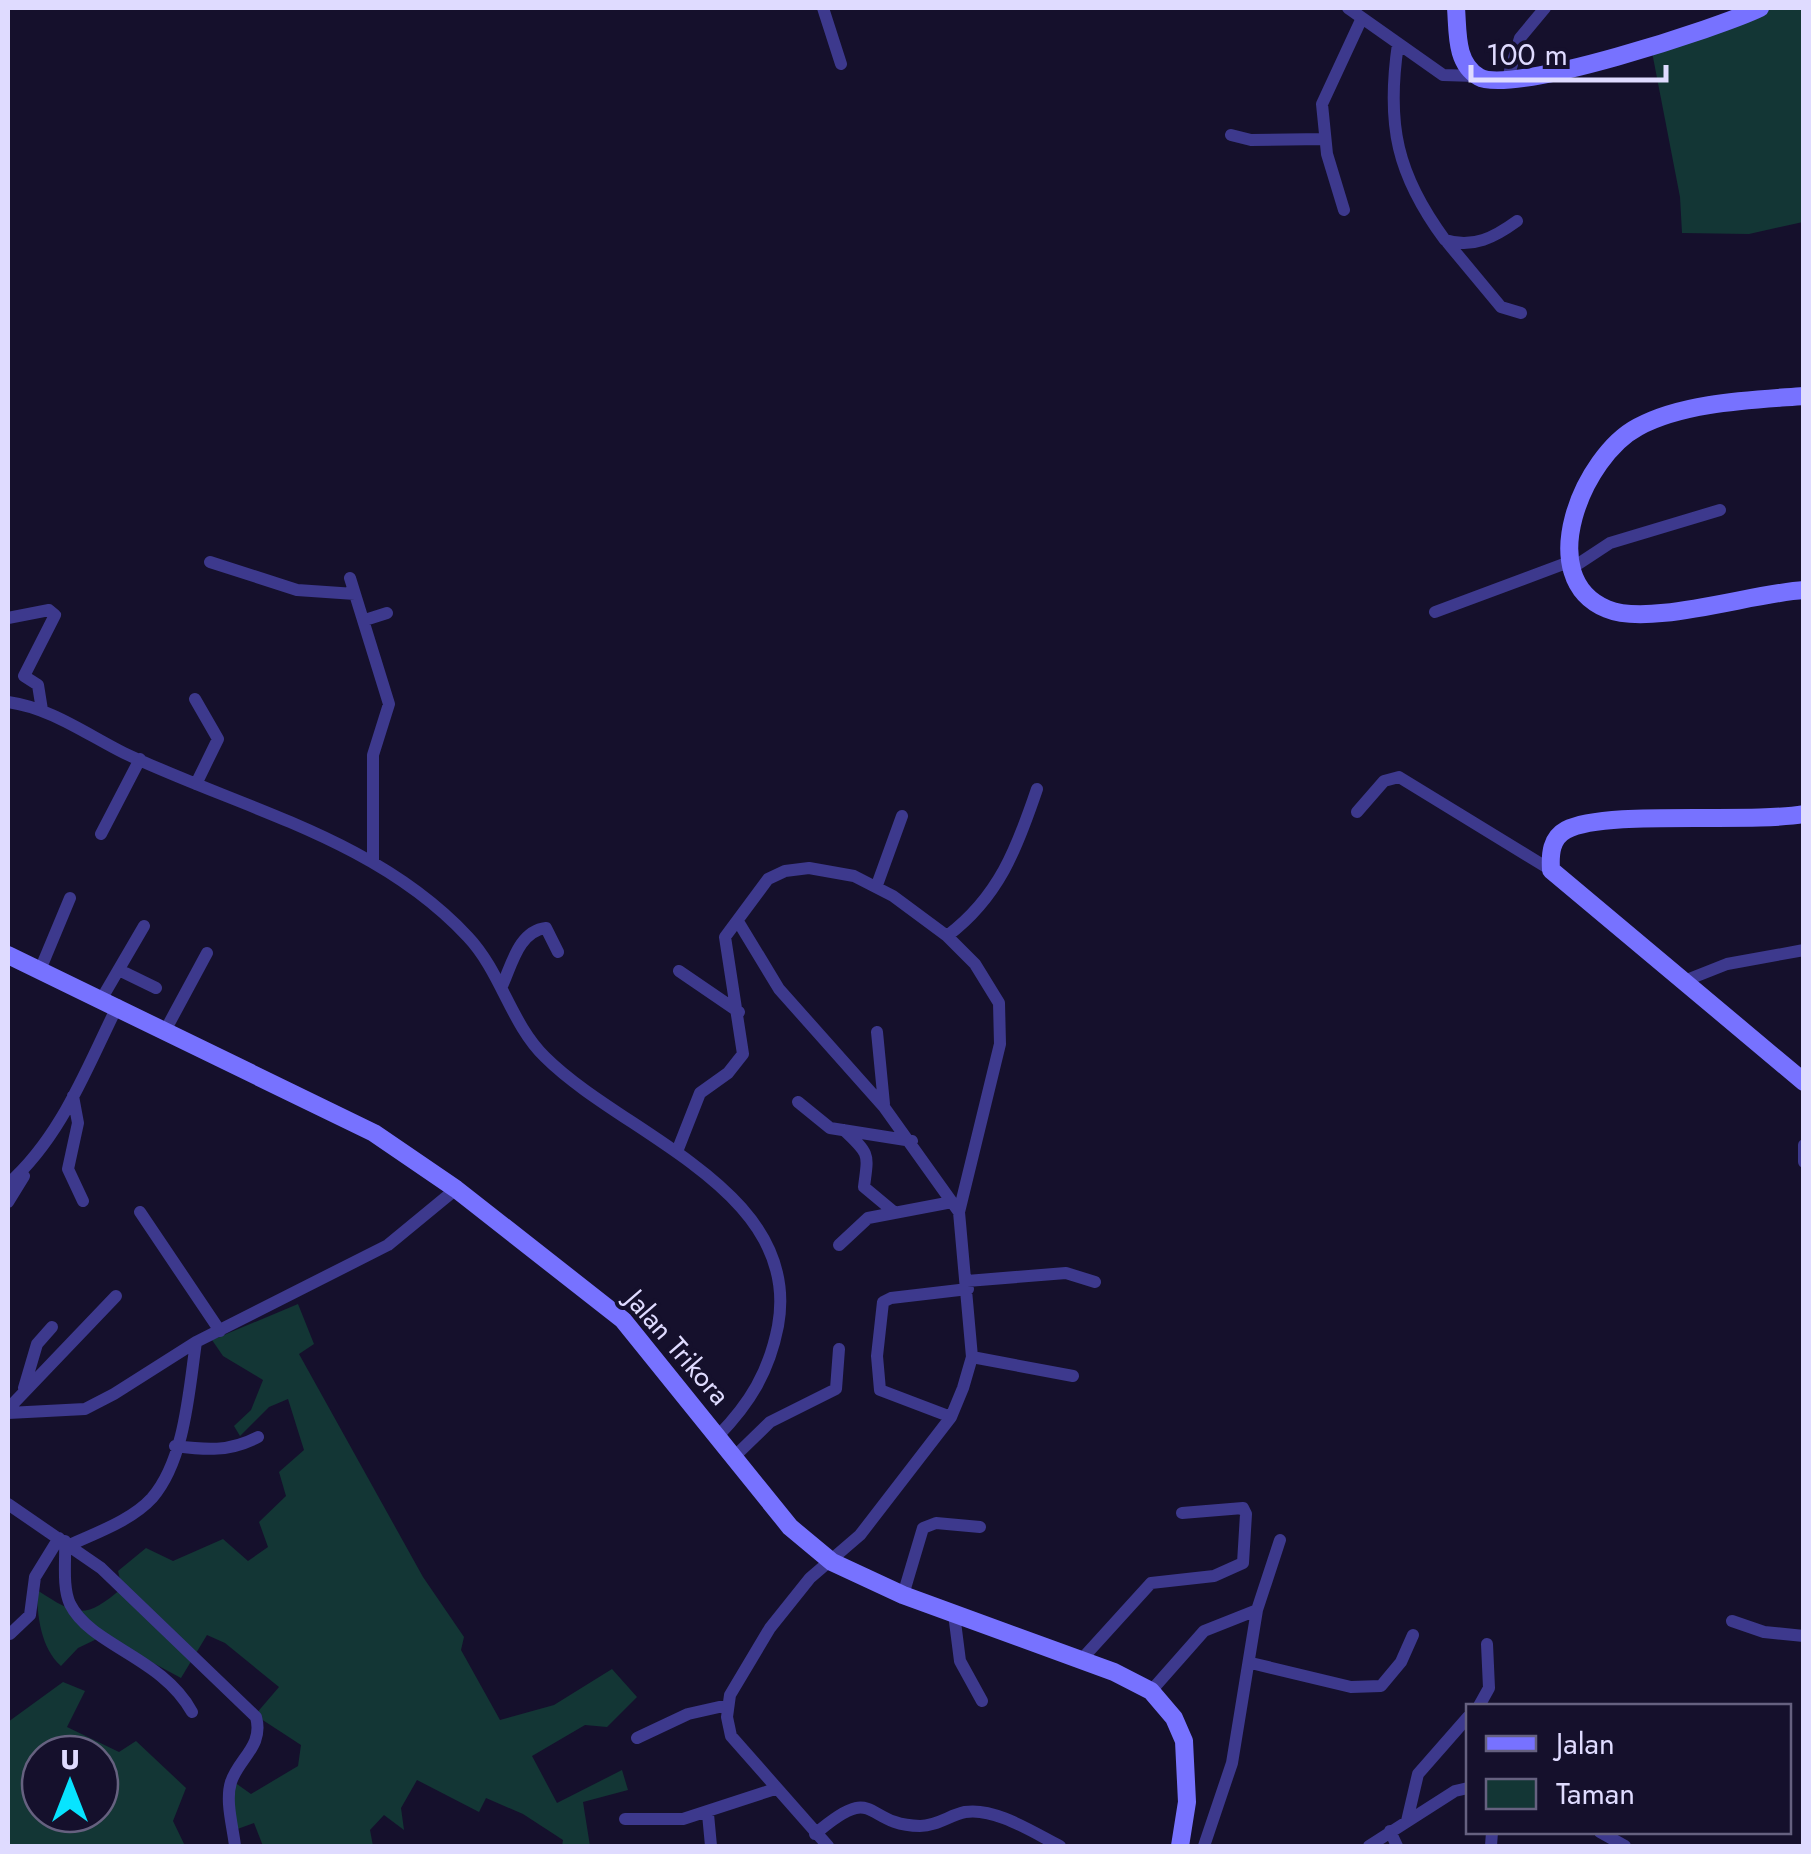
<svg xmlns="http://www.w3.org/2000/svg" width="1811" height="1854" font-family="Jost,sans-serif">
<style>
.green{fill:#133635;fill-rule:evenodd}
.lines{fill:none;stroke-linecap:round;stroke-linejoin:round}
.street{stroke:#3d398d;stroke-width:12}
.secondary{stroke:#7772ff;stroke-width:18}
.labels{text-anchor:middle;stroke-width:8;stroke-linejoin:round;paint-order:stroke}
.street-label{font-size:28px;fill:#dfdbff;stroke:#15102c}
</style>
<rect width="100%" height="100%" fill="#15102c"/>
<path class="green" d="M 1754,8 L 1803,8 L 1803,222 L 1749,234 L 1682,233 L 1680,197 L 1652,52 Z
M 298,1304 L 314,1344 L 299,1354 L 423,1577 L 464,1637 L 461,1650 L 500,1720 L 554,1705 L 612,1669 L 637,1697 L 607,1727 L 585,1725 L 532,1756 L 557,1803 L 622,1770 L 628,1790 L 583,1802 L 590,1846 L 562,1846 L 563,1840 L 523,1814 L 486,1798 L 479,1812 L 417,1780 L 401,1808 L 404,1830 L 384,1815 L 370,1830 L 373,1846 L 263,1846 L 254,1823 L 232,1831 L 227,1777 L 251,1794 L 298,1766 L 301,1745 L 255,1715 L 279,1687 L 225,1643 L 207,1635 L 181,1678 L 103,1636 L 78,1648 L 61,1666 C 41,1648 37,1616 37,1590 C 77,1616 85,1620 122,1588 L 118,1571 L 146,1548 L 173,1561 L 223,1539 L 248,1561 L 268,1547 L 259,1522 L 286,1496 L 279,1472 L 304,1450 L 288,1399 L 269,1407 L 240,1436 L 234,1426 L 251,1410 L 263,1380 L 223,1356 L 212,1340 Z
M 63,1682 L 85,1691 L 67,1727 L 119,1752 L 136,1741 L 186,1788 L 173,1821 L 185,1846 L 8,1846 L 8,1722 ZM 40,1754 L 100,1754 L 100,1814 L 40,1814 Z"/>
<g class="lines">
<path class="street" d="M 823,8 L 841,64
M 1348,8 L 1443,75 L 1476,76
M 1398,44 C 1386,125 1397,175 1445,240 C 1473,249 1495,237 1517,221
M 1507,81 L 1520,38 L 1545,8
M 1231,135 L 1251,140 L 1324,139
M 1344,210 L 1327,154 L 1322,104 L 1361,20
M 1447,242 L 1501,307 L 1521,313
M 210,562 L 297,590 L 355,594
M 1569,570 L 1610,543 L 1720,510
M 350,578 L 389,704 L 373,755 L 373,860
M 1435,612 L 1569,562
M 8,618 L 49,610 L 55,615 L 24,676 L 38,685 L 42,710
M 365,620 L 387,613
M 195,699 L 218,739 L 196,784
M 8,702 C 51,708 86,734 124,753 C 242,809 376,838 468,937 C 501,972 511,1024 545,1057 C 623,1135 803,1190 778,1326 C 769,1372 750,1403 718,1436
M 1357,812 L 1384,781 L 1399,777 L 1551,870
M 101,834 L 140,759
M 877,885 L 902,816
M 739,923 L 779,989 L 884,1107 L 959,1212
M 947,936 C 999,897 1017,848 1037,789
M 40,970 L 70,898
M 119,970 L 156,988
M 679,971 L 739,1012
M 1684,981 L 1727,964 L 1804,950
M 502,986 C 512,964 519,931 546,928 L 558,952
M 102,998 L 144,926
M 166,1029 L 207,953
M 877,1032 L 884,1104
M 73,1096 L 78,1123 L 68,1169 L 83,1201
M 798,1102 L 830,1128 L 912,1141
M 844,1130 C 871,1155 868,1154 864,1187 L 894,1212
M 1804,1145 L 1804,1162
M 678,1149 L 700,1093 L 728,1073 L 743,1054 L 725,937 L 768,879 L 785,871 L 809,868 L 854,876 L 893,896 L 947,936 L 975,964 L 999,1003 L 1000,1044 L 959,1212 L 972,1357 L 963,1388 L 951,1417 L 860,1535 L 810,1578 L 770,1628 L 730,1695 L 727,1717 L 731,1736 L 828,1846
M 8,1184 C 62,1136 86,1069 118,1005
M 8,1202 L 24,1176
M 140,1212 L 220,1331
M 839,1245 L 868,1218 L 952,1202
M 967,1281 L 1066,1273 L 1095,1282
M 972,1357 L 1073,1376
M 24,1388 L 37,1344 L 52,1327
M 8,1409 L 116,1296
M 8,1413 L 85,1409 L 114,1394 L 196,1342 L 388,1245 L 456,1189
M 951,1417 L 880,1390 L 877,1356 L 883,1302 L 891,1298 L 968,1289
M 175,1446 C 206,1450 229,1452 258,1437
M 734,1457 L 770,1422 L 836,1389 L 839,1349
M 8,1504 L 101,1568 L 256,1717 C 264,1746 239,1758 231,1782 C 225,1801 233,1827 235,1846
M 65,1541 C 66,1559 62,1587 70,1604 C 91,1646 162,1657 192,1712
M 72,1544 C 98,1532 132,1520 152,1498 C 185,1460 189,1390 196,1342
M 903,1595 L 923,1528 L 936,1523 L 980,1527
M 954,1614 L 960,1661 L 982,1701
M 1732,1621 L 1764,1632 L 1804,1636
M 10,1634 L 30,1615 L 35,1577 L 59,1538
M 1081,1660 L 1151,1583 L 1214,1576 L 1243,1563 L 1246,1514 L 1243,1508 L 1182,1513
M 1251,1663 L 1351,1687 L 1381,1686 L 1401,1662 L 1413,1635
M 1151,1691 L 1204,1631 L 1257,1610
M 1479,1706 L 1489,1688 L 1487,1644
M 637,1738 L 688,1714 L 728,1705
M 708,1814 L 711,1846
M 625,1819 L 683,1819 L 775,1789
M 1407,1821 L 1418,1774 L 1468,1717
M 1390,1831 L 1397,1846
M 1600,1832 L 1625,1846
M 815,1834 C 878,1780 862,1825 920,1826 C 937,1826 950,1815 965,1812 C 995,1807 1034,1833 1060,1846
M 1204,1846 L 1232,1763 L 1257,1610 L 1280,1540
M 1369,1846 L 1455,1791 L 1468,1788
M 1491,1846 L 1492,1832"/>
<path class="secondary" d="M 1456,8 C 1458,32 1455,63 1479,77 C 1511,96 1721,27 1760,8
M 1804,396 C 1752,400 1684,402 1638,427 C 1583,456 1532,578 1607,609 C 1649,627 1753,593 1804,590
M 1804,814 C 1747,824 1605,809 1566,830 C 1551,838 1550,854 1551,870 L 1804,1082
M 8,955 L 374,1133 L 456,1189 L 623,1320 L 790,1527 L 832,1562 L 903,1595 L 1114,1672 L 1151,1691 L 1174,1718 L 1184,1741 L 1187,1802 L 1180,1846"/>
</g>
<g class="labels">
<g class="street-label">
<text transform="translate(678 1347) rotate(49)" y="10">Jalan Trikora</text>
</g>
</g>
<rect width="1811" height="1854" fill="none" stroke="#dfdbff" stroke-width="20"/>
<rect x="1466" y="1704" width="325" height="130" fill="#15102c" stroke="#666180" stroke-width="2.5"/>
<rect x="1486" y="1736" width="50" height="15" fill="#7772ff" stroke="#666180" stroke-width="2.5"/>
<text x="1556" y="1754" font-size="30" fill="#dfdbff">Jalan</text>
<rect x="1486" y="1779" width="50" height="30" fill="#133635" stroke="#666180" stroke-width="2.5"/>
<text x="1556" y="1804" font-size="30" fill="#dfdbff">Taman</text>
<g transform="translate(70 1784)"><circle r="48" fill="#15102c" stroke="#666180" stroke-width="2.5"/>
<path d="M0-8L18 38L0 25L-18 38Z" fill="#07e4ff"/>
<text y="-15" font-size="28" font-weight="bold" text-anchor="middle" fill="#dfdbff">U</text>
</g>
<path d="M1471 65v15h195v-15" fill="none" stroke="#dfdbff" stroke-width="5"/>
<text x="1486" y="65" font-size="30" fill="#dfdbff" stroke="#15102c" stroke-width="8" paint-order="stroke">100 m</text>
</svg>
